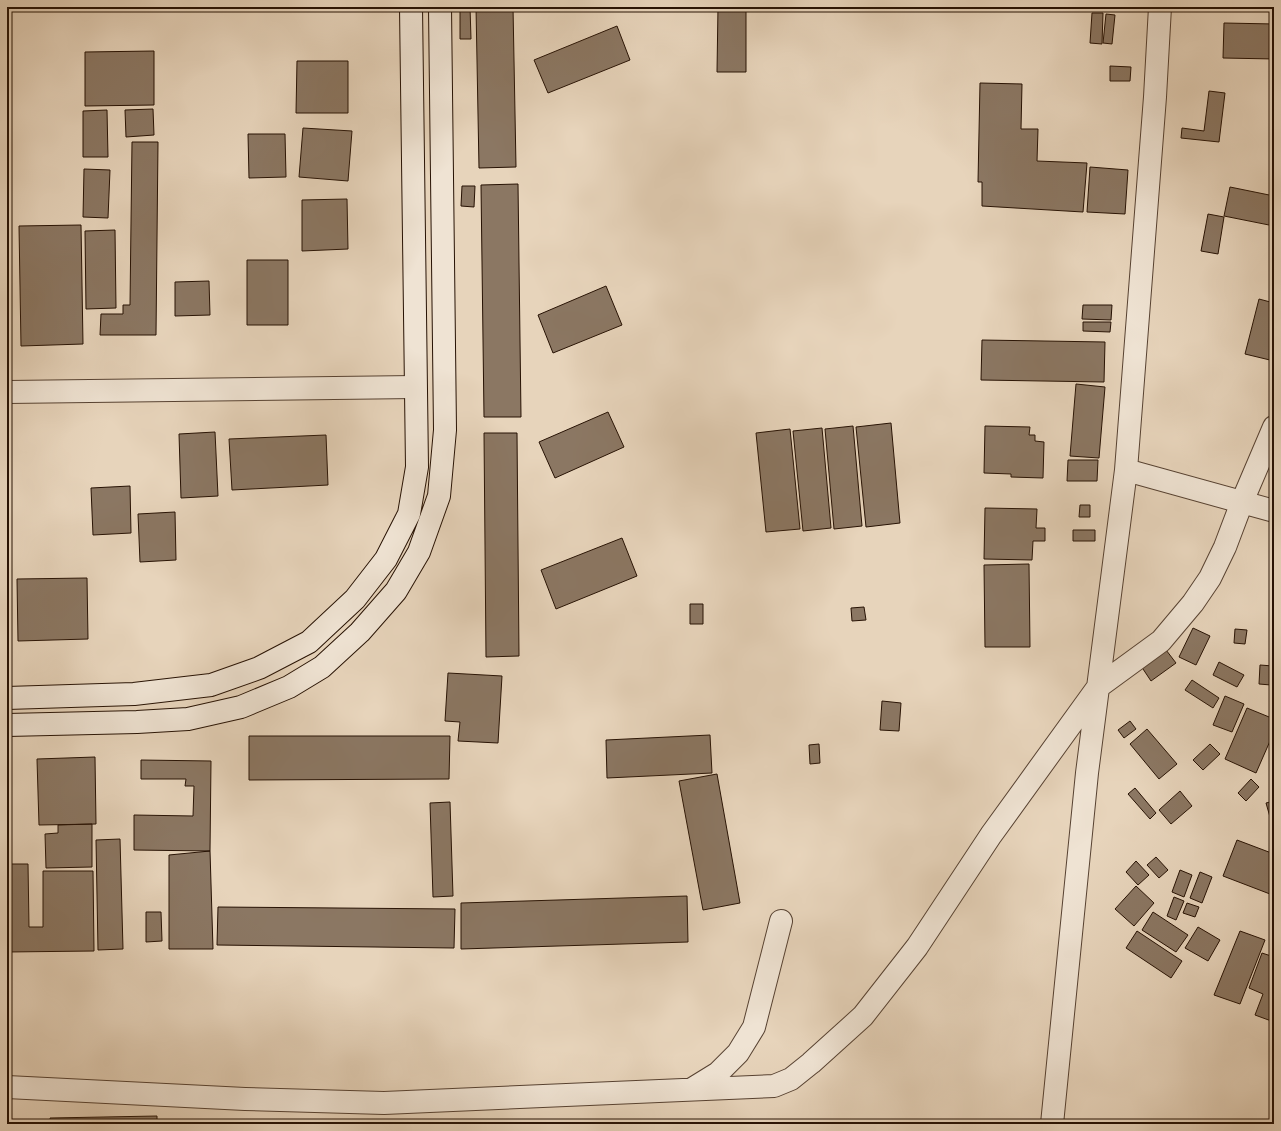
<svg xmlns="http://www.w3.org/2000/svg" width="1281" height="1131" font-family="'IM FELL English',serif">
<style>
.building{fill:#8b7763;stroke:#271204}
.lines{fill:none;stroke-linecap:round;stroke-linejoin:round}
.street-casing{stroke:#574232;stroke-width:24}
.secondary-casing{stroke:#271204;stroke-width:24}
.street{stroke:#efe3d3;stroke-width:22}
.secondary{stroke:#efe3d3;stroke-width:22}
</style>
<rect width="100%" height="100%" fill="#e7d4bb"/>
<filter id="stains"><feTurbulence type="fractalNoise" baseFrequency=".005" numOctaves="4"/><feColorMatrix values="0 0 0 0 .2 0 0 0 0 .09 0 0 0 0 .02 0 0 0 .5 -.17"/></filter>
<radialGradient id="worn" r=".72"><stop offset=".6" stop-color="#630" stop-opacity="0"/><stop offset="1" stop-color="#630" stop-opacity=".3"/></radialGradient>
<path class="building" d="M 460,7 L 470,7 L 471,39 L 460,39 Z
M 476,7 L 513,7 L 516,167 L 479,168 Z
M 718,7 L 746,7 L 746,72 L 717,72 Z
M 1092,13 L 1103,13 L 1102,44 L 1090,43 Z
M 1106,14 L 1115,15 L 1112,44 L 1103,43 Z
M 1224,23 L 1274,24 L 1274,59 L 1223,58 Z
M 617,26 L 630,60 L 548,93 L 534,60 Z
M 154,51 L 154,105 L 85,106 L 85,52 Z
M 297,61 L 348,61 L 348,113 L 296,113 Z
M 1110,66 L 1131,67 L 1130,81 L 1110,81 Z
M 980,83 L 1022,84 L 1021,129 L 1038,129 L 1037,161 L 1087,163 L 1083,212 L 982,206 L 982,182 L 978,182 Z
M 1209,91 L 1225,93 L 1219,142 L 1181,138 L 1182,128 L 1204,131 Z
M 153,109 L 154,135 L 126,137 L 125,110 Z
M 107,110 L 108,157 L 83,157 L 83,111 Z
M 303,128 L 352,131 L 348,181 L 299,177 Z
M 248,134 L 285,134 L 286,177 L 249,178 Z
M 132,142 L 158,142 L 156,335 L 100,335 L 101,314 L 123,314 L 123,305 L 130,305 Z
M 1090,167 L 1128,170 L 1125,214 L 1087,212 Z
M 84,169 L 110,170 L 108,218 L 83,217 Z
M 518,184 L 521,417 L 484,417 L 481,185 Z
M 462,186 L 475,186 L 474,207 L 461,206 Z
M 1230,187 L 1274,196 L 1274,226 L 1224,216 Z
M 347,199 L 348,249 L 302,251 L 302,200 Z
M 1208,214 L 1224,217 L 1218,254 L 1201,251 Z
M 81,225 L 83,344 L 21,346 L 19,226 Z
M 115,230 L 116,308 L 86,309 L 85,231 Z
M 247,260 L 288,260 L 288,325 L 247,325 Z
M 209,281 L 210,315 L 175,316 L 175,282 Z
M 606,286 L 622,325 L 553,353 L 538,315 Z
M 1259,299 L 1274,303 L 1274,361 L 1245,354 Z
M 1083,305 L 1112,305 L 1111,320 L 1082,319 Z
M 1083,322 L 1111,322 L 1110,332 L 1083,331 Z
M 982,340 L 1105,342 L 1104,382 L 981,380 Z
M 1076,384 L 1105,387 L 1099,458 L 1070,456 Z
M 608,412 L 624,447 L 555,478 L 539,442 Z
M 891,423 L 900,523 L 866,527 L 856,427 Z
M 853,426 L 862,526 L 834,529 L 825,429 Z
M 985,426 L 1030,427 L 1029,435 L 1035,435 L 1035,441 L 1044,442 L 1043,478 L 1011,477 L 1011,474 L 984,473 Z
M 822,428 L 831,528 L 803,531 L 793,431 Z
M 790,429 L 800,529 L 766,532 L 756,433 Z
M 215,432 L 218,496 L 181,498 L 179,434 Z
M 484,433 L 517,433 L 519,656 L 486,657 Z
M 326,435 L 328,485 L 232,490 L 229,439 Z
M 1068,460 L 1098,460 L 1097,481 L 1067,481 Z
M 130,486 L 131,533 L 93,535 L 91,488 Z
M 1080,505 L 1090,505 L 1090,517 L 1079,517 Z
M 985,508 L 1037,509 L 1036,528 L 1045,528 L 1045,541 L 1033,541 L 1032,560 L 984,559 Z
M 175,512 L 176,560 L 140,562 L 138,514 Z
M 1073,530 L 1095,530 L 1095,541 L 1073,541 Z
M 622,538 L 637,576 L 556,609 L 541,570 Z
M 1029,564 L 1030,647 L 985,647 L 984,565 Z
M 87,578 L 88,639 L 18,641 L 17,579 Z
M 690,604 L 703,604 L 703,624 L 690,624 Z
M 864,607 L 866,620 L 852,621 L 851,608 Z
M 1193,628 L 1210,636 L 1196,665 L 1179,657 Z
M 1235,629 L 1247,630 L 1245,644 L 1234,643 Z
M 1163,646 L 1176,663 L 1151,681 L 1139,663 Z
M 1219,662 L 1244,675 L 1237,687 L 1213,675 Z
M 1260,665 L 1273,666 L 1271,685 L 1259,684 Z
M 448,673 L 502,676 L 498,743 L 458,741 L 460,722 L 445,721 Z
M 1192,680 L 1219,698 L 1213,708 L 1185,690 Z
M 1225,696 L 1244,704 L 1232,732 L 1213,725 Z
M 882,701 L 901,703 L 899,731 L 880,730 Z
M 1247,708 L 1274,719 L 1274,732 L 1256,773 L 1225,759 Z
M 1130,721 L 1136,729 L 1124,738 L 1118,730 Z
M 1147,729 L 1177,764 L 1159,779 L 1130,744 Z
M 710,735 L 712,773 L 607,778 L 606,740 Z
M 249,736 L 450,736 L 449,779 L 249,780 Z
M 819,744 L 820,763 L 810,764 L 809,745 Z
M 1210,744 L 1220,754 L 1203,770 L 1193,760 Z
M 95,757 L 96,824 L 39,825 L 37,759 Z
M 141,760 L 211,761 L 210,851 L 134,850 L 134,815 L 193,816 L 194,786 L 185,786 L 186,779 L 141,779 Z
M 7,770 L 10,770 L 11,864 L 28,864 L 29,927 L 43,927 L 43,871 L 93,871 L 94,951 L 7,952 Z
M 717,774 L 740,903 L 703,910 L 679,781 Z
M 1251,779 L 1259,787 L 1246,801 L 1238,793 Z
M 1135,788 L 1156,813 L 1150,819 L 1128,794 Z
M 1180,791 L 1192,806 L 1171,824 L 1159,810 Z
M 1274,801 L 1274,823 L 1272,824 L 1266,803 Z
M 450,802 L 453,896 L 433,897 L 430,803 Z
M 92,824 L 92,867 L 46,868 L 45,834 L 58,833 L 58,825 Z
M 120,839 L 123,949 L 98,950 L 96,840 Z
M 1237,840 L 1274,854 L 1274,883 L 1270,894 L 1223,876 Z
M 210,851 L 213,949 L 169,949 L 169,855 Z
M 1156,857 L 1168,870 L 1159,878 L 1147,865 Z
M 1136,861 L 1149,875 L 1138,885 L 1126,872 Z
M 1180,870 L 1192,875 L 1184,897 L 1172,892 Z
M 1200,872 L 1212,877 L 1202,903 L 1190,898 Z
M 1136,886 L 1154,903 L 1134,926 L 1115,909 Z
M 687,896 L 688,942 L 461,949 L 461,903 Z
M 1174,897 L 1184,901 L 1176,920 L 1167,916 Z
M 1187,903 L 1199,907 L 1195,917 L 1183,913 Z
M 218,907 L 455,909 L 454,948 L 217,945 Z
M 146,912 L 161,912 L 162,941 L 146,942 Z
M 1153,912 L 1188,935 L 1176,952 L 1142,930 Z
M 1198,927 L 1220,940 L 1208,961 L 1185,948 Z
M 1137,931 L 1182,961 L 1171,978 L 1126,948 Z
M 1240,931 L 1265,940 L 1240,1004 L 1214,995 Z
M 1262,953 L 1274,957 L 1274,1022 L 1255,1015 L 1263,994 L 1249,988 Z
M 157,1116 L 157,1124 L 51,1124 L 50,1118 Z"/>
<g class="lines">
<g class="street-casing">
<path id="street" d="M 7,392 L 415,387
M 1126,470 L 1274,511
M 7,1087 L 245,1099 L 384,1103 L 774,1086 L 791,1079 L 811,1063 L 863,1016 L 917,947 L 991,835 L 1098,687 L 1161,641 L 1193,603 L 1210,578 L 1225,547 L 1242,502 L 1274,427
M 692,1089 L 718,1073 L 738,1053 L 754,1027 L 781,921
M 1052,1124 L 1087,773 L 1126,470 L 1155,97 L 1160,7"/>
</g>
<g class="secondary-casing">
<path id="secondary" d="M 7,698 L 134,694 L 211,685 L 259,668 L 309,642 L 355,599 L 386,559 L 409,514 L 417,467 L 411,7
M 7,725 L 137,722 L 188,719 L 241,707 L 289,687 L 322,667 L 360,632 L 396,591 L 419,552 L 439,496 L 445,430 L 440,7"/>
</g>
<use href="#street" class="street"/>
<use href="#secondary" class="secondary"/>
</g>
<rect width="1281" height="1131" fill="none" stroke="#e7d4bb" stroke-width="24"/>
<rect x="8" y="8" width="1265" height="1115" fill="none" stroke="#271204" stroke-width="2"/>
<rect x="12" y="12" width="1257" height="1107" fill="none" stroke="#271204"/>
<rect width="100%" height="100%" filter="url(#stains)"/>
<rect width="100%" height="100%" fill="url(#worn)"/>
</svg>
